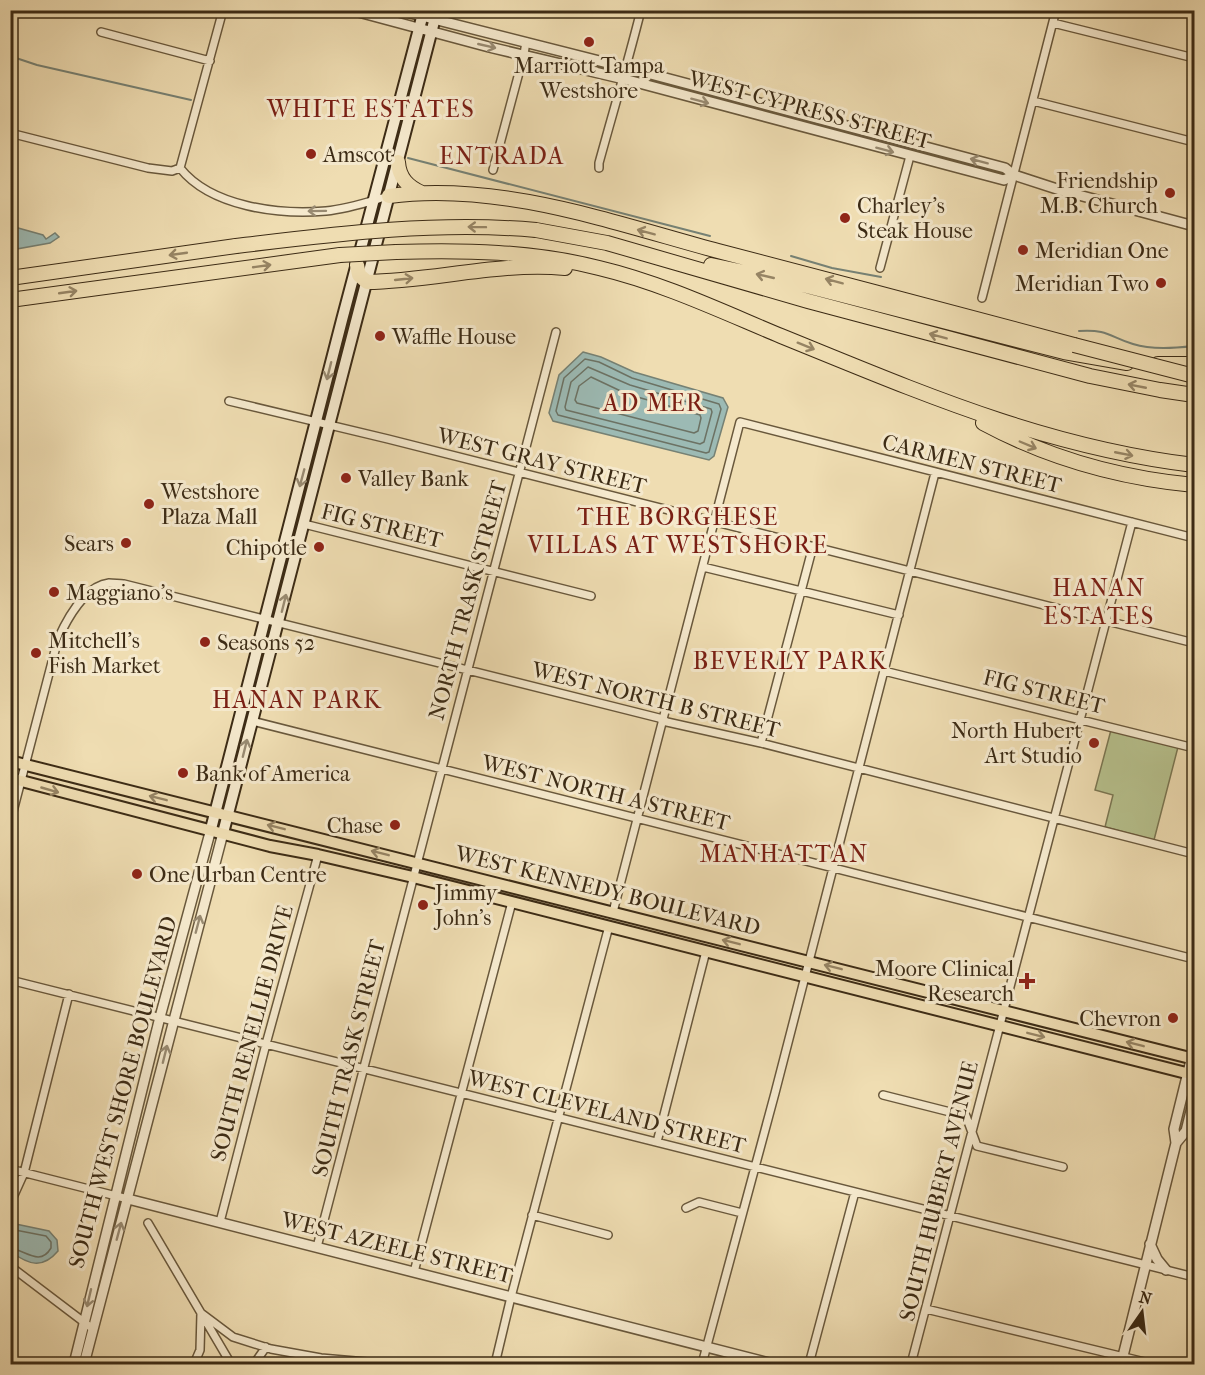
<svg xmlns="http://www.w3.org/2000/svg" width="1205" height="1375" font-family="'IM FELL French Canon',serif">
<style>
.green{fill:#b7c28e;stroke:#7a7652;stroke-width:1.5}
.water{fill:#9cbab4;stroke:#768174;stroke-width:1.5}
.lines{fill:none;stroke-linecap:round;stroke-linejoin:round}
.shore{stroke:#6c7264;stroke-width:1.5}
.stream{stroke:#768174;stroke-width:2}
.minor-casing{stroke:#69583c;stroke-width:10}
.tertiary-casing{stroke:#69583c;stroke-width:12}
.secondary-casing{stroke:#3c2b15;stroke-width:14}
.primary-casing{stroke:#3c2b15;stroke-width:14}
.motorway-casing{stroke:#3c2b15;stroke-width:16}
.minor{stroke:#f5e9cd;stroke-width:7}
.tertiary{stroke:#f5e9cd;stroke-width:9}
.secondary{stroke:#f5e9cd;stroke-width:10}
.primary{stroke:#efddb2;stroke-width:10}
.motorway{stroke:#efddb2;stroke-width:14}
.motorway-bridge-casing{stroke:#3c2b15;stroke-width:16;stroke-linecap:butt}
.motorway-bridge{stroke:#efddb2;stroke-width:14}
.oneway{stroke:#988a71}
.oneway2{stroke:#968464}
.poi-dot{fill:#8f2418;stroke:#f5e9cd;stroke-width:2}
.labels{text-anchor:middle;stroke-width:6;stroke-linejoin:round;paint-order:stroke}
.poi-label{font-size:22px;fill:#3c2b15;stroke:#f5e9cd;text-anchor:start}
.street-label{font-size:22px;fill:#3c2b15;stroke:#f5e9cd}
.neighbourhood-label{font-size:24px;letter-spacing:1.5px;fill:#7a1f14;stroke:#f5e9cd}
</style>
<rect width="100%" height="100%" fill="#efddb2"/>
<filter id="stains"><feTurbulence type="fractalNoise" baseFrequency=".00333" numOctaves="4"/><feColorMatrix values="0 0 0 0 .2 0 0 0 0 .09 0 0 0 0 .02 0 0 0 .5 -.17"/></filter>
<radialGradient id="worn" r=".72"><stop offset=".6" stop-color="#630" stop-opacity="0"/><stop offset="1" stop-color="#630" stop-opacity=".3"/></radialGradient>
<path class="green" d="M 1111,730 L 1178,747 L 1154,840 L 1105,827 L 1113,795 L 1095,790 Z"/>
<path class="water" d="M 11,226 L 43,235 L 46,239 L 55,233 L 59,237 L 50,243 L 11,250 Z
M 583,352 L 601,357 L 634,372 L 723,398 L 728,407 L 714,456 L 709,460 L 553,421 L 549,413 L 559,375 Z
M 11,1223 L 49,1231 L 57,1240 L 58,1251 C 42,1270 28,1264 11,1252 Z"/>
<g class="lines">
<path class="shore" d="M 585,359 L 599,362 L 632,378 L 719,404 L 721,409 L 709,452 L 706,453 L 558,415 L 556,411 L 564,378 Z
M 588,367 L 630,385 L 711,409 L 712,412 L 704,442 L 700,444 L 566,410 L 565,407 L 571,382 Z
M 591,377 L 627,394 L 700,415 L 701,418 L 698,431 L 694,433 L 577,403 L 575,400 L 579,386 Z
M 10,1229 L 46,1236 L 51,1242 L 51,1248 C 40,1267 25,1250 10,1248"/>
<path class="stream" d="M 10,56 L 37,65 L 191,100
M 408,158 L 710,236
M 791,256 L 832,268 L 881,277
M 1079,331 C 1108,329 1110,337 1133,344 C 1152,350 1175,348 1194,346"/>
<g class="minor-casing">
<path id="minor" d="M 11,19 L 13,10
M 1053,23 L 1194,58
M 101,32 L 210,61
M 1033,101 L 1194,142
M 10,133 L 148,168 L 172,171 L 180,168
M 180,168 C 211,207 279,215 326,211 C 348,209 368,202 389,196
M 180,168 L 223,10
M 599,168 L 599,163 C 613,112 628,62 641,10
M 493,170 L 524,54 L 526,42
M 880,268 L 910,156
M 982,298 L 1056,10
M 229,401 L 388,439 L 1194,643
M 304,524 L 591,596
M 703,567 L 899,615
M 884,671 L 1194,748
M 252,721 L 1194,959
M 761,743 L 813,546
M 10,823 L 58,639 C 67,619 85,586 109,583 C 114,583 119,584 124,584 L 659,718 L 667,722 L 761,743 L 1194,854
M 613,912 L 740,422 L 1194,538
M 10,980 L 1194,1277
M 883,1095 L 966,1116 L 977,1146 L 1063,1167
M 657,1142 L 706,951
M 10,1169 L 128,1199
M 10,1204 L 24,1173 L 69,994
M 686,1208 L 699,1202 L 742,1213
M 532,1215 L 608,1235
M 220,1222 L 266,1044 L 318,855
M 148,1223 L 231,1364
M 317,1247 L 556,332
M 10,1266 L 93,1329
M 414,1272 L 512,902
M 926,1309 L 1153,1364
M 201,1313 L 233,1337 L 271,1349 L 321,1358 L 390,1364
M 194,1364 L 200,1350 L 201,1313
M 254,1364 L 266,1347
M 495,1364 L 511,1297 L 609,926
M 702,1364 L 775,1093 L 935,473
M 809,1364 L 855,1192
M 911,1364 L 1132,522"/>
</g>
<g class="tertiary-casing">
<path id="tertiary" d="M 351,10 L 489,47 L 624,79 L 1004,180 L 1014,175
M 398,10 L 643,72 L 1005,168 L 1014,175 L 1060,190 L 1194,226
M 1176,1143 L 1186,1131 L 1194,1099
M 128,1199 L 773,1364
M 1150,1244 L 1157,1259 L 1166,1270
M 74,1364 L 160,1017 L 211,829
M 84,1364 L 223,833
M 1121,1364 L 1176,1143 L 1174,1129 L 1194,1048"/>
</g>
<g class="secondary-casing">
<path id="secondary" d="M 211,829 L 342,320 L 424,10
M 223,833 L 437,10"/>
</g>
<g class="primary-casing">
<path id="primary" d="M 10,761 L 1194,1059
M 10,778 L 270,846 L 318,855 L 413,877 L 1194,1075"/>
</g>
<g class="motorway-casing">
<path id="motorway" d="M 398,162 C 399,178 408,187 422,193
M 389,196 C 498,181 614,223 718,251 C 837,282 955,313 1074,345
M 536,230 L 607,243 L 808,301 L 1090,376 L 1160,390 L 1194,395
M 396,252 C 465,250 532,251 599,268 C 662,283 721,311 781,336 C 919,392 1044,447 1194,465
M 357,265 L 359,275 L 367,282 C 433,281 498,262 565,268
M 711,265 L 803,285 L 1064,352 L 1127,363
M 10,278 L 236,246
M 10,300 L 340,255
M 1158,364 L 1194,364
M 983,423 C 1050,459 1119,478 1194,485"/>
</g>
<use href="#minor" class="minor"/>
<use href="#tertiary" class="tertiary"/>
<use href="#secondary" class="secondary"/>
<use href="#primary" class="primary"/>
<use href="#motorway" class="motorway"/>
<g class="motorway-bridge-casing">
<path id="motorway-bridge" d="M 236,246 C 335,234 436,221 536,230
M 340,255 L 396,252
M 1074,345 L 1194,376"/>
</g>
<use href="#motorway-bridge" class="motorway-bridge"/>
</g>
<defs><path id="oneway-shaft" d="M-6 0H5M1.5-3L5.5 0L1.5 3" fill="none" stroke-width="1.6" stroke-linecap="round" stroke-linejoin="round" transform="scale(1.5)"/></defs>
<g class="oneway">
<use href="#oneway-shaft" transform="translate(487 46) rotate(13)"/>
<use href="#oneway-shaft" transform="translate(700 101) rotate(15)"/>
<use href="#oneway-shaft" transform="translate(885 150) rotate(15)"/>
<use href="#oneway-shaft" transform="translate(979 161) rotate(-165)"/>
<use href="#oneway-shaft" transform="translate(317 211) rotate(179)"/>
<use href="#oneway-shaft" transform="translate(329 371) rotate(104)"/>
<use href="#oneway-shaft" transform="translate(302 478) rotate(105)"/>
<use href="#oneway-shaft" transform="translate(284 603) rotate(-76)"/>
<use href="#oneway-shaft" transform="translate(245 748) rotate(-76)"/>
<use href="#oneway-shaft" transform="translate(198 924) rotate(-75)"/>
<use href="#oneway-shaft" transform="translate(165 1054) rotate(-76)"/>
<use href="#oneway-shaft" transform="translate(119 1231) rotate(-75)"/>
<use href="#oneway-shaft" transform="translate(89 1298) rotate(103)"/>
</g>
<g class="oneway2">
<use href="#oneway-shaft" transform="translate(477 227) rotate(-179)"/>
<use href="#oneway-shaft" transform="translate(646 232) rotate(-165)"/>
<use href="#oneway-shaft" transform="translate(178 254) rotate(172)"/>
<use href="#oneway-shaft" transform="translate(262 266) rotate(-8)"/>
<use href="#oneway-shaft" transform="translate(765 276) rotate(-167)"/>
<use href="#oneway-shaft" transform="translate(404 279) rotate(-6)"/>
<use href="#oneway-shaft" transform="translate(834 281) rotate(-165)"/>
<use href="#oneway-shaft" transform="translate(68 292) rotate(-8)"/>
<use href="#oneway-shaft" transform="translate(938 336) rotate(-165)"/>
<use href="#oneway-shaft" transform="translate(806 346) rotate(22)"/>
<use href="#oneway-shaft" transform="translate(1137 386) rotate(-169)"/>
<use href="#oneway-shaft" transform="translate(1028 445) rotate(23)"/>
<use href="#oneway-shaft" transform="translate(1124 454) rotate(11)"/>
<use href="#oneway-shaft" transform="translate(50 790) rotate(16)"/>
<use href="#oneway-shaft" transform="translate(158 798) rotate(-166)"/>
<use href="#oneway-shaft" transform="translate(276 827) rotate(-166)"/>
<use href="#oneway-shaft" transform="translate(380 853) rotate(-166)"/>
<use href="#oneway-shaft" transform="translate(731 942) rotate(-166)"/>
<use href="#oneway-shaft" transform="translate(833 967) rotate(-166)"/>
<use href="#oneway-shaft" transform="translate(1036 1035) rotate(14)"/>
<use href="#oneway-shaft" transform="translate(1135 1044) rotate(-166)"/>
</g>
<g class="poi-dot">
<circle cx="589" cy="42" r="6"/>
<circle cx="311" cy="154" r="6"/>
<circle cx="1170" cy="193" r="6"/>
<circle cx="845" cy="218" r="6"/>
<circle cx="1023" cy="250" r="6"/>
<circle cx="1161" cy="283" r="6"/>
<circle cx="380" cy="336" r="6"/>
<circle cx="346" cy="478" r="6"/>
<circle cx="149" cy="504" r="6"/>
<circle cx="126" cy="543" r="6"/>
<circle cx="319" cy="547" r="6"/>
<circle cx="54" cy="592" r="6"/>
<circle cx="205" cy="642" r="6"/>
<circle cx="36" cy="653" r="6"/>
<circle cx="1094" cy="743" r="6"/>
<circle cx="183" cy="773" r="6"/>
<circle cx="395" cy="825" r="6"/>
<circle cx="137" cy="874" r="6"/>
<circle cx="423" cy="905" r="6"/>
<path d="M1024 972h6v6h6v6h-6v6h-6v-6h-6v-6h6z"/>
<circle cx="1173" cy="1018" r="6"/>
</g>
<g class="labels">
<g class="poi-label">
<text x="589" y="73" text-anchor="middle">Marriott Tampa<tspan x="589" dy="25">Westshore</tspan></text>
<text x="323" y="162">Amscot</text>
<text x="1158" y="188" text-anchor="end">Friendship<tspan x="1158" dy="25">M.B. Church</tspan></text>
<text x="857" y="213">Charley's<tspan x="857" dy="25">Steak House</tspan></text>
<text x="1035" y="258">Meridian One</text>
<text x="1149" y="291" text-anchor="end">Meridian Two</text>
<text x="392" y="344">Waffle House</text>
<text x="358" y="486">Valley Bank</text>
<text x="161" y="499">Westshore<tspan x="161" dy="25">Plaza Mall</tspan></text>
<text x="114" y="551" text-anchor="end">Sears</text>
<text x="307" y="555" text-anchor="end">Chipotle</text>
<text x="66" y="600">Maggiano's</text>
<text x="48" y="648">Mitchell's<tspan x="48" dy="25">Fish Market</tspan></text>
<text x="217" y="650">Seasons 52</text>
<text x="1082" y="738" text-anchor="end">North Hubert<tspan x="1082" dy="25">Art Studio</tspan></text>
<text x="195" y="781">Bank of America</text>
<text x="383" y="833" text-anchor="end">Chase</text>
<text x="149" y="882">One Urban Centre</text>
<text x="435" y="900">Jimmy<tspan x="435" dy="25">John's</tspan></text>
<text x="1014" y="976" text-anchor="end">Moore Clinical<tspan x="1014" dy="25">Research</tspan></text>
<text x="1161" y="1026" text-anchor="end">Chevron</text>
</g>
<g class="street-label">
<text transform="translate(810 109) rotate(15)" y="8">WEST CYPRESS STREET</text>
<text transform="translate(542 460) rotate(14)" y="8">WEST GRAY STREET</text>
<text transform="translate(972 463) rotate(14)" y="8">CARMEN STREET</text>
<text transform="translate(382 525) rotate(14)" y="8">FIG STREET</text>
<text transform="translate(467 600) rotate(-75)" y="8">NORTH TRASK STREET</text>
<text transform="translate(1044 691) rotate(14)" y="8">FIG STREET</text>
<text transform="translate(656 699) rotate(14)" y="8">WEST NORTH B STREET</text>
<text transform="translate(606 792) rotate(14)" y="8">WEST NORTH A STREET</text>
<text transform="translate(608 890) rotate(14)" y="8">WEST KENNEDY BOULEVARD</text>
<text transform="translate(251 1033) rotate(-75)" y="8">SOUTH RENELLIE DRIVE</text>
<text transform="translate(348 1058) rotate(-76)" y="8">SOUTH TRASK STREET</text>
<text transform="translate(122 1092) rotate(-75)" y="8">SOUTH WEST SHORE BOULEVARD</text>
<text transform="translate(607 1111) rotate(14)" y="8">WEST CLEVELAND STREET</text>
<text transform="translate(938 1191) rotate(-76)" y="8">SOUTH HUBERT AVENUE</text>
<text transform="translate(397 1247) rotate(14)" y="8">WEST AZEELE STREET</text>
</g>
<g class="neighbourhood-label">
<text x="371" y="117">WHITE ESTATES</text>
<text x="502" y="164">ENTRADA</text>
<text x="654" y="411">AD MER</text>
<text x="678" y="525">THE BORGHESE<tspan x="678" dy="28">VILLAS AT WESTSHORE</tspan></text>
<text x="1099" y="596">HANAN<tspan x="1099" dy="28">ESTATES</tspan></text>
<text x="790" y="669">BEVERLY PARK</text>
<text x="297" y="708">HANAN PARK</text>
<text x="784" y="862">MANHATTAN</text>
</g>
</g>
<rect width="1205" height="1375" fill="none" stroke="#efddb2" stroke-width="36"/>
<rect x="12" y="12" width="1181" height="1351" fill="none" stroke="#3c2b15" stroke-width="3"/>
<rect x="18" y="18" width="1169" height="1339" fill="none" stroke="#3c2b15" stroke-width="1.5"/>
<g transform="translate(1142 1312) rotate(14)" stroke="#f5e9cd" stroke-width="4.5" paint-order="stroke">
<path d="M0-4.5L10 22L0 15L-10 22Z" fill="#3c2b15"/>
<text y="-9" font-size="16" font-weight="bold" text-anchor="middle" fill="#3c2b15">N</text>
</g>
<rect width="100%" height="100%" filter="url(#stains)"/>
<rect width="100%" height="100%" fill="url(#worn)"/>
</svg>
